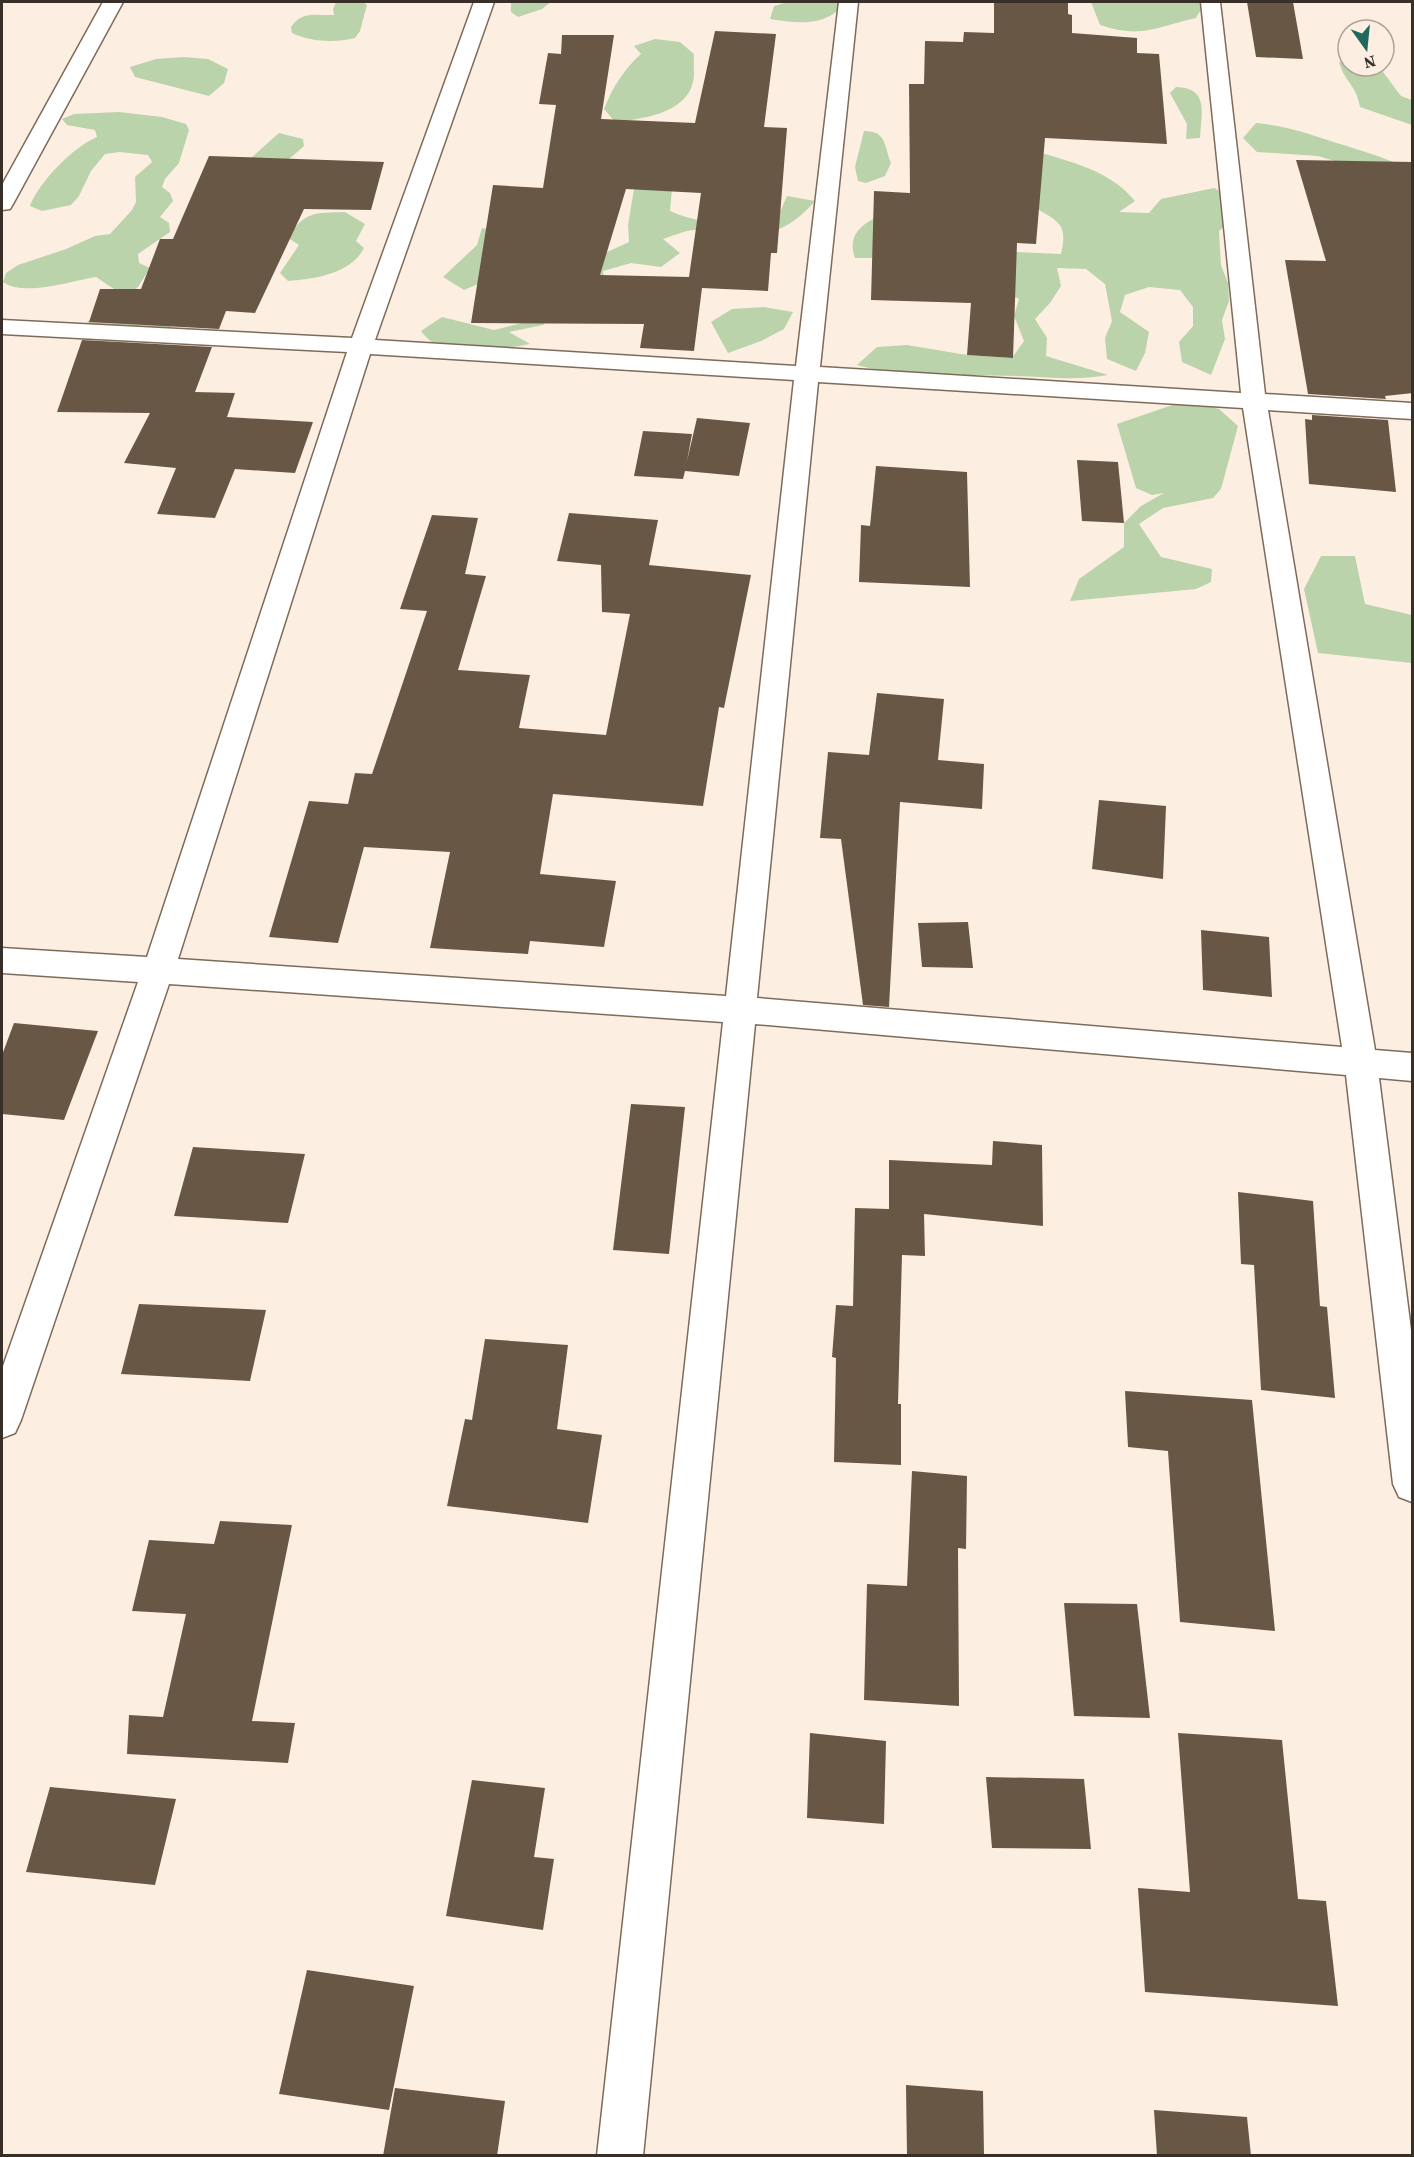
<svg xmlns="http://www.w3.org/2000/svg" width="1414" height="2157" font-family="'Source Serif 4',serif">
<style>
.green{fill:#bbd3aa}
.building{fill:#695745;fill-rule:evenodd}
.lines{fill:none;stroke-linecap:round;stroke-linejoin:round}
.minor-casing{stroke:#7e6b59;stroke-width:3}
.minor{fill:#fff;fill-rule:evenodd}
</style>
<rect width="100%" height="100%" fill="#fcefe2"/>
<path class="green" d="M 336,2 L 363,2 L 367,5 L 360,31 L 355,38 C 334,43 311,42 292,33 L 291,27 C 302,10 317,16 334,15 L 333,9 Z
M 511,2 L 551,2 L 542,9 L 518,17 L 511,12 Z
M 788,2 L 845,2 C 827,28 797,23 770,19 L 774,6 Z
M 1091,2 L 1199,2 L 1203,6 L 1196,18 C 1155,27 1142,39 1100,25 Z
M 655,39 L 680,42 L 694,54 C 693,63 695,74 693,82 C 686,114 641,119 615,122 L 604,109 C 612,88 625,68 641,54 L 634,46 Z
M 183,57 L 208,59 L 228,69 L 224,83 L 209,96 L 135,77 L 130,67 L 156,59 Z
M 1339,62 L 1348,63 L 1348,66 L 1380,68 L 1401,96 L 1412,100 L 1412,125 L 1360,107 C 1356,84 1345,83 1339,62 Z
M 1176,87 C 1210,88 1201,114 1200,138 L 1186,139 L 1187,124 L 1170,93 Z
M 119,112 L 162,117 L 186,124 L 189,130 L 179,163 L 165,179 L 162,187 L 170,193 L 173,201 L 160,217 L 169,223 L 170,232 L 138,254 L 139,263 L 150,268 L 138,287 L 129,295 L 181,322 L 168,328 L 96,328 L 87,322 L 110,306 L 114,289 L 96,277 C 71,281 24,297 3,282 L 6,273 L 18,265 L 66,249 L 95,236 L 110,234 L 132,210 L 136,202 L 135,177 L 152,162 L 148,155 L 120,152 L 105,154 L 91,171 L 79,196 L 71,205 L 42,211 L 30,206 C 39,182 73,147 97,137 L 95,130 L 67,125 L 62,119 L 74,114 Z
M 1256,123 C 1291,126 1314,136 1347,146 C 1370,154 1391,159 1412,171 L 1361,169 L 1318,156 L 1257,152 L 1243,138 Z
M 864,131 C 887,131 884,146 891,163 L 885,176 L 866,183 L 858,181 L 855,167 Z
M 279,133 L 303,139 L 304,146 L 288,160 L 243,165 Z
M 1045,154 C 1079,164 1112,173 1135,201 L 1119,212 L 1149,213 L 1161,199 L 1214,188 L 1238,201 L 1233,218 L 1219,231 L 1221,265 L 1228,283 L 1229,301 L 1222,320 L 1225,339 L 1211,375 L 1182,362 L 1179,342 L 1193,326 L 1193,307 L 1180,290 L 1149,287 L 1125,295 L 1120,312 L 1149,332 L 1145,353 L 1136,371 L 1107,359 L 1105,338 L 1112,321 L 1105,284 L 1086,269 L 1057,268 L 1061,286 L 1050,303 L 1035,319 L 1047,338 L 1046,356 L 1108,375 C 1075,381 1049,377 1016,376 C 960,373 913,380 857,365 L 877,347 L 907,345 L 967,355 L 1012,358 L 1024,341 L 1014,316 L 1019,299 L 995,287 L 994,251 L 1061,254 C 1067,227 1062,223 1039,210 L 1021,161 Z
M 673,178 L 670,211 C 712,229 737,220 780,212 L 787,196 L 815,201 C 772,250 748,228 695,230 C 685,230 673,236 663,239 L 680,253 L 661,267 L 631,263 L 603,271 L 605,289 L 478,284 L 464,290 L 443,277 L 477,245 L 482,228 L 605,253 L 629,242 L 628,225 L 634,189 Z
M 345,212 L 365,224 L 356,241 L 364,248 C 351,274 314,279 288,281 L 280,273 L 299,245 L 288,238 C 304,211 315,213 345,212 Z
M 875,218 L 896,245 L 871,258 L 855,258 C 848,239 857,227 875,218 Z
M 764,307 L 793,312 L 784,329 L 761,341 L 728,353 L 711,322 L 732,309 Z
M 560,309 L 543,325 L 509,332 L 530,344 C 496,350 445,364 421,331 L 442,317 L 494,330 L 534,320 Z
M 1187,400 L 1219,409 L 1238,426 L 1221,489 L 1213,498 L 1163,508 L 1139,524 L 1161,557 L 1212,569 L 1211,582 L 1196,589 L 1070,601 L 1079,579 L 1124,547 L 1124,523 L 1141,506 L 1164,493 L 1152,495 L 1136,488 L 1117,424 Z
M 1321,556 L 1355,556 L 1365,604 L 1412,615 L 1412,663 L 1318,653 L 1304,589 Z"/>
<path class="building" d="M 994,2 L 1068,2 L 1068,14 L 1072,15 L 1072,33 L 1137,38 L 1137,53 L 1159,54 L 1167,144 L 1045,138 L 1036,244 L 1017,243 L 1013,358 L 967,355 L 971,303 L 871,300 L 874,191 L 910,193 L 909,84 L 924,84 L 925,41 L 963,42 L 964,32 L 994,33 Z
M 1247,2 L 1293,2 L 1303,59 L 1256,57 Z
M 715,31 L 776,34 L 764,127 L 787,128 L 777,253 L 771,253 L 768,291 L 702,288 L 694,351 L 640,348 L 644,324 L 471,323 L 493,185 L 543,188 L 556,105 L 539,104 L 548,53 L 561,54 L 562,35 L 614,35 L 601,119 L 695,123 ZM 626,189 L 701,193 L 689,277 L 600,275 Z
M 209,156 L 384,162 L 371,210 L 304,209 L 255,313 L 226,311 L 219,329 L 89,322 L 100,289 L 141,289 L 160,239 L 173,239 Z
M 1296,160 L 1413,162 L 1413,393 L 1385,396 L 1386,399 L 1308,394 L 1285,260 L 1326,261 Z
M 82,340 L 212,347 L 195,392 L 235,393 L 227,417 L 313,422 L 295,473 L 235,469 L 215,518 L 157,514 L 176,468 L 124,463 L 150,413 L 57,412 Z
M 1312,415 L 1388,420 L 1396,492 L 1309,484 L 1305,419 L 1312,420 Z
M 697,418 L 750,423 L 739,476 L 685,471 L 683,479 L 634,476 L 643,431 L 692,434 L 687,461 Z
M 1077,460 L 1118,462 L 1124,523 L 1082,521 Z
M 876,466 L 967,472 L 970,587 L 859,582 L 861,525 L 870,526 Z
M 569,513 L 658,520 L 649,565 L 751,575 L 724,708 L 719,707 L 703,806 L 553,794 L 540,874 L 616,881 L 604,947 L 530,941 L 528,954 L 430,948 L 450,852 L 364,847 L 338,943 L 269,937 L 309,801 L 348,804 L 355,773 L 372,774 L 427,611 L 400,609 L 432,515 L 478,518 L 465,574 L 486,576 L 458,670 L 530,675 L 519,728 L 606,735 L 630,614 L 602,612 L 601,565 L 557,561 Z
M 877,693 L 944,699 L 938,760 L 984,764 L 982,809 L 900,802 L 889,1007 L 863,1005 L 841,839 L 820,838 L 828,752 L 869,755 Z
M 1099,800 L 1166,806 L 1163,879 L 1092,869 Z
M 968,922 L 973,968 L 922,967 L 918,923 Z
M 1201,930 L 1269,937 L 1272,997 L 1203,990 Z
M 14,1023 L 98,1031 L 64,1120 L 2,1114 L 2,1055 Z
M 631,1104 L 685,1107 L 669,1254 L 613,1250 Z
M 993,1141 L 1042,1145 L 1043,1226 L 924,1214 L 925,1256 L 902,1255 L 898,1404 L 901,1404 L 901,1465 L 834,1462 L 836,1358 L 832,1357 L 836,1305 L 853,1306 L 855,1208 L 889,1209 L 889,1160 L 992,1165 Z
M 193,1147 L 305,1154 L 288,1223 L 174,1216 Z
M 1238,1192 L 1313,1201 L 1320,1306 L 1327,1307 L 1335,1398 L 1261,1390 L 1254,1265 L 1241,1264 Z
M 139,1304 L 266,1310 L 250,1381 L 121,1374 Z
M 485,1339 L 568,1345 L 557,1429 L 602,1435 L 588,1523 L 447,1506 L 465,1419 L 472,1420 Z
M 1125,1391 L 1252,1400 L 1275,1631 L 1180,1622 L 1168,1451 L 1128,1447 Z
M 912,1471 L 967,1476 L 966,1549 L 958,1548 L 959,1706 L 864,1700 L 867,1584 L 907,1586 Z
M 220,1521 L 292,1525 L 252,1721 L 295,1723 L 288,1763 L 127,1754 L 129,1715 L 163,1717 L 186,1614 L 132,1611 L 149,1540 L 214,1544 Z
M 1064,1603 L 1137,1604 L 1150,1718 L 1074,1716 Z
M 810,1733 L 886,1741 L 884,1824 L 807,1818 Z
M 1178,1733 L 1282,1740 L 1298,1899 L 1326,1901 L 1338,2006 L 1145,1992 L 1138,1888 L 1190,1892 Z
M 986,1777 L 1084,1779 L 1091,1849 L 992,1848 Z
M 472,1780 L 545,1788 L 534,1857 L 554,1859 L 543,1930 L 446,1916 Z
M 50,1787 L 176,1799 L 155,1885 L 26,1872 Z
M 307,1970 L 414,1986 L 389,2110 L 279,2094 Z
M 906,2085 L 983,2091 L 984,2156 L 907,2156 Z
M 395,2088 L 505,2101 L 497,2156 L 383,2156 Z
M 1154,2110 L 1247,2117 L 1251,2156 L 1157,2156 Z"/>
<g class="lines">
<g class="minor-casing">
<path id="minor" d="M 103,2 L 123,2 L 13,204 L 10,209 L 2,210 L 2,185 Z
M 474,2 L 494,2 L 375,340 L 796,366 L 839,2 L 858,2 L 820,367 L 1241,393 L 1201,2 L 1220,2 L 1265,394 L 1412,403 L 1412,419 L 1268,410 L 1375,1050 L 1412,1053 L 1412,1081 L 1379,1078 L 1412,1338 L 1412,1502 L 1399,1497 L 1393,1484 L 1346,1075 L 755,1024 L 643,2156 L 597,2156 L 723,1022 L 169,984 L 21,1420 L 15,1433 L 2,1438 L 2,1369 L 138,982 L 2,973 L 2,948 L 147,957 L 347,352 L 2,334 L 2,320 L 352,338 ZM 370,354 L 794,380 L 726,996 L 178,959 ZM 818,382 L 1243,408 L 1342,1047 L 757,998 Z"/>
</g>
<use href="#minor" class="minor"/>
</g>
<rect width="1414" height="2157" fill="none" stroke="#382f28" stroke-width="6"/>
<g transform="translate(1366 48) rotate(165)"><circle r="28" fill="#fcefe2" stroke="#aea298" stroke-width="1.5"/>
<path d="M0-4.5L10 22L0 15L-10 22Z" fill="#20685e"/>
<text y="-9" font-size="16" font-weight="bold" text-anchor="middle" fill="#382f28">N</text>
</g>
</svg>
